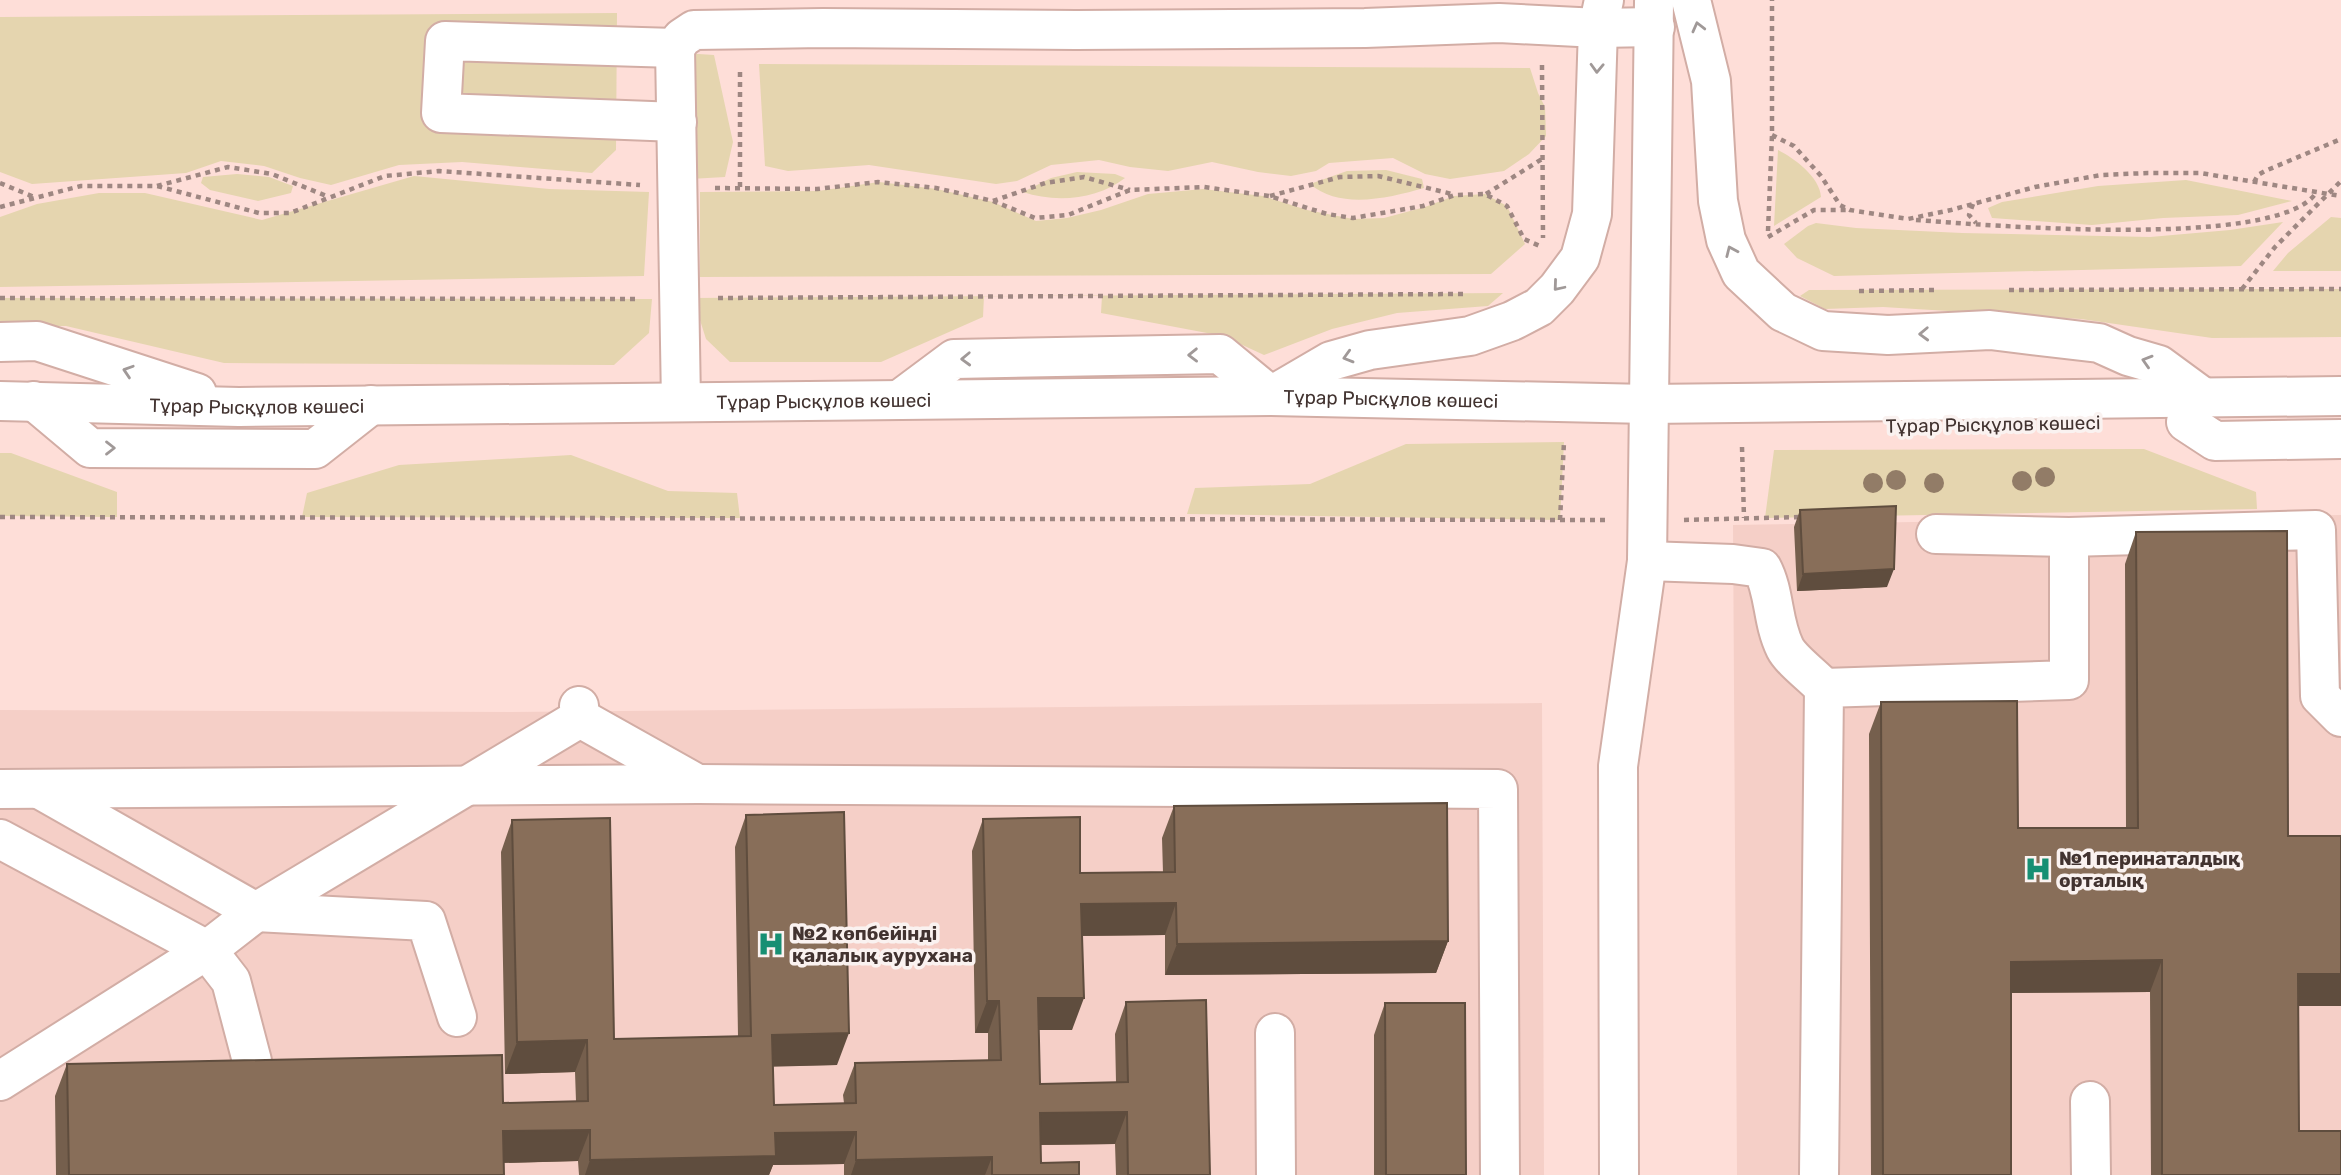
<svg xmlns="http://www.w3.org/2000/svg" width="2341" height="1175" font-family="Rubik,sans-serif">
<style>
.built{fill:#f5cfc7}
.green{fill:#e5d5af}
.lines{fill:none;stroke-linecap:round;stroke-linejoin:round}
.minor-casing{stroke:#d2ada5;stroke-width:42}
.path{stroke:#9e8782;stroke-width:4.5;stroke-dasharray:5 5;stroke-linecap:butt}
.minor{stroke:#fff;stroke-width:38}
.tree{fill:#927c67}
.wall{fill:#755f4d}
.shaded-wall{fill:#5f4d3e}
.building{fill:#886e59;stroke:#5f4d3e;stroke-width:2}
.oneway{stroke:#a09998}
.labels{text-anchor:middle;stroke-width:7;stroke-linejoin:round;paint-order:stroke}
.street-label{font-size:19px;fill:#423330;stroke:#faf2f0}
.poi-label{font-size:19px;font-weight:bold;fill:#423330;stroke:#faf2f0;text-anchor:start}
</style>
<rect width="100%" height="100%" fill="#feded8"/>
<path class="built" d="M 2341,515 L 2341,1175 L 1737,1175 L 1733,525 Z
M 1542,703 L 1544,1175 L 0,1175 L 0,710 L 510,712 Z"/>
<path class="green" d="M 617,13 L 616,150 L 592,173 L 462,162 L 399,165 L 331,185 L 300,178 L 264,166 L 221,161 L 186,173 L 32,184 L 0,172 L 0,17 Z
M 683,53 L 714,55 L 733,142 L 725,177 L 690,179 Z
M 759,64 L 1530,68 L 1538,93 L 1545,107 L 1546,136 L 1529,154 L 1504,171 L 1450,179 L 1425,174 L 1393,158 L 1329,163 L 1316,171 L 1291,176 L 1258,172 L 1212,162 L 1168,171 L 1130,167 L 1099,160 L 1051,165 L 1017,181 L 996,184 L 869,165 L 788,171 L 765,166 Z
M 1778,150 C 1794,158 1820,177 1821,197 L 1774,226 Z
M 1386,170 L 1422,179 L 1424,188 C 1389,198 1340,210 1310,184 L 1347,171 Z
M 1077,172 L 1115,174 L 1125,178 C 1097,200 1055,203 1023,192 L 1051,178 Z
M 237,174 L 269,177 L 293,186 L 291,193 L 258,201 L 210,190 L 201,183 L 203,177 Z
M 414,176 L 549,189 L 649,192 L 644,276 L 0,287 L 0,217 L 37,204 L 99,193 L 145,193 L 262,220 Z
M 2186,180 L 2292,201 L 2238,215 L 2163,218 L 2092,225 L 1992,218 L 1988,208 L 2002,202 L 2098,186 Z
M 879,182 L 937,189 L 993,202 L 1036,221 L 1067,218 L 1101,210 L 1148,194 L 1203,189 L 1263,196 L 1307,210 L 1353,219 L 1384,218 L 1425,207 L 1454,196 L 1485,194 L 1507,206 L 1525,244 L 1491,274 L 700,277 L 700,192 L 818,191 Z
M 2331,217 L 2341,218 L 2341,271 L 2273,271 L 2288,253 Z
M 2283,222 L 2241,266 L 1834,276 L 1797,258 L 1784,244 L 1808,226 L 1816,223 L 1856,228 L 1962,233 L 2150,237 L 2230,230 Z
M 2341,289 L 2341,337 L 2212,338 L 2081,319 L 1883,307 L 1825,309 L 1800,296 L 1809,290 Z
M 1503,293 L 1488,306 L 1397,313 L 1332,329 L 1264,355 L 1223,336 L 1101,313 L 1102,296 L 984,296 L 983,317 L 881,362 L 730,362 L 706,339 L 693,298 Z
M 0,298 L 652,299 L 649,333 L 614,365 L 224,363 L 66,326 L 0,326 Z
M 1564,442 L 1560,520 L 1187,514 L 1195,488 L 1310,484 L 1406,444 Z
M 2144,449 L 2256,492 L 2257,509 L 1765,518 L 1774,450 Z
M 0,453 L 11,453 L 117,492 L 117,517 L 0,516 Z
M 571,455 L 668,491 L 737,493 L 740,518 L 302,517 L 307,493 L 399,465 Z"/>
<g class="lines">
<g class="minor-casing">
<g id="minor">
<path d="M 1691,0 L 1711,81 L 1718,201 L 1726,240 L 1741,273 L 1783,312 L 1823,331 L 1888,335 L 1990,330 L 2099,343 L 2128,356 L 2159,365 L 2204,398"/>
<path d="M 675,48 L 445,41 L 441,113 L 677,122"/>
<path d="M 0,342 L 37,341 L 197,393"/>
<path d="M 1271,396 L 1331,361 L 1370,350 L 1470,336 L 1512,321 L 1539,307 L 1557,289 L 1580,258 L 1592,214 L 1598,28 L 1604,0"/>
<path d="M 899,400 L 954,359 L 1220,354 L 1271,396"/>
<path id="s1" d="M 0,401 L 239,407 L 1271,396 L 1648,404 L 2341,396"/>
<path d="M 34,401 L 90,448 L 315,449 L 371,405"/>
<path d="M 681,402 L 675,48 L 682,38 L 694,30 L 823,28 L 1076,30 L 1365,28 L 1499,23 L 1598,28 L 1655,27"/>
<path d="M 2186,422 L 2215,441 L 2341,439"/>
<path d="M 1936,534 L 2069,537"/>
<path d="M 1647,561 L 1733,564 L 1762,568 C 1775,592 1772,622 1785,648 C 1791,660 1814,677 1824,688"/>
<path d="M 580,718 L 694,782"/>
<path d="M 0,789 L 698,784 L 1498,789 L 1500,1175"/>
<path d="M 41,790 L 256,912 L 426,921 L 457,1017"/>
<path d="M 0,839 L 207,950 L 231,981 L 252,1061"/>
<path d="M 1275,1033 L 1276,1175"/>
<path d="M 0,1081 L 207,950 L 256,912 L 580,718 L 579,706"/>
<path d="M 2090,1101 L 2091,1175"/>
<path d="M 1619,1175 L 1618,766 L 1647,561 L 1654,2"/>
<path d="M 1819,1175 L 1824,688 L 2069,680 L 2069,537 L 2316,530 L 2320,696 L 2341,717"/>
</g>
</g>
<path class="path" d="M 1542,65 L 1543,238
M 1772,135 L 1794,146 L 1821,176 L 1840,205 L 1850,210 L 1908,219 L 1951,210 L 2035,187 L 2101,175 L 2148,173 L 2200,173 L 2341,196
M 2254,182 L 2258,175 L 2265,171 L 2341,139
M 0,183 L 34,197
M 157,186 L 228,167 L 272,174 L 329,197
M 740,187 L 740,69
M 715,188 L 817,189 L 878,182 L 936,188 L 993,201 L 1035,218 L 1068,215 L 1130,190 L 1204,187 L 1269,196 L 1327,214 L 1353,218 L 1423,206 L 1455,195 L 1485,194 L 1507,206 L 1524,239 L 1542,247
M 1486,194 L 1542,159
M 1270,196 L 1340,177 L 1378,176 L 1452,194
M 993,201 L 1045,183 L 1084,177 L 1130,190
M 1973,204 L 1969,215 L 1976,223
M 0,207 L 81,186 L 157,186 L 259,213 L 290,213 L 385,176 L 439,171 L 640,185
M 1916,220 C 1985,225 2277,250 2316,193
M 1768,231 L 1772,135 L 1772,0
M 1768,237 L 1814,210 L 1850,210
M 2242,289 L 2275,247 L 2341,181
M 2009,290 L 2341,289
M 1859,291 L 1938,290
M 0,298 L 640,299
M 718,298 L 1466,294
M 1742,447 L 1744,518
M 0,517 L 1609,520
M 1560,520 L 1564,442
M 1684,520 L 1802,517"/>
<use href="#minor" class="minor"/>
</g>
<g class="tree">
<circle cx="2045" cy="477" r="10"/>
<circle cx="1896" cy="480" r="10"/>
<circle cx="2022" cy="481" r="10"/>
<circle cx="1873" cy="483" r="10"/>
<circle cx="1934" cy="483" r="10"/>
</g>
<path class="wall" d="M 1800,510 L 1887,587 L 1797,591 L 1794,527 Z
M 2136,532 L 2288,836 L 2298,1006 L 2299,1131 L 2341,1175 L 2151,1175 L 2150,992 L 2011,993 L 2011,1175 L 1871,1175 L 1869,734 L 1881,702 L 2018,828 L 2126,828 L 2125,564 Z
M 1174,806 L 1448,941 L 1436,973 L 1165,975 L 1165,935 L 1082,936 L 1072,1030 L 1039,1030 L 1040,1084 L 1116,1082 L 1115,1034 L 1126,1002 L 1210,1175 L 1116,1175 L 1115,1144 L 1041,1145 L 1041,1163 L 1079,1175 L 844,1175 L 844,1164 L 773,1165 L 769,1175 L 579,1175 L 578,1161 L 504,1163 L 504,1175 L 56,1175 L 55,1096 L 67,1064 L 503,1103 L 576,1101 L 575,1072 L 505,1074 L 501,852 L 512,820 L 614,1039 L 738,1036 L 735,847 L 746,815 L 837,1065 L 773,1066 L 774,1105 L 844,1103 L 843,1095 L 855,1063 L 988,1061 L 988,1033 L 975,1033 L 972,851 L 983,819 L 1080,873 L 1163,873 L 1162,838 Z
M 1385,1003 L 1466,1175 L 1374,1175 L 1374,1035 Z"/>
<path class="shaded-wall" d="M 1894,569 L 1887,587 L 1797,591 L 1803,574 Z
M 1176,903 L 1165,935 L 1069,936 L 1081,904 Z
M 1448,941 L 1436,973 L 1165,975 L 1177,944 Z
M 2162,960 L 2150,992 L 1999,993 L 2011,962 Z
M 2298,974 L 2341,974 L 2341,1006 L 2286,1006 Z
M 1038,998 L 1084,998 L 1072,1030 L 1026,1030 Z
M 987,1001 L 999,1001 L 988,1033 L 975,1033 Z
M 849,1033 L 837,1065 L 761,1067 L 772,1035 Z
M 587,1040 L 575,1072 L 505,1074 L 517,1042 Z
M 1127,1112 L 1115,1144 L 1029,1145 L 1040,1113 Z
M 590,1130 L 578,1161 L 492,1163 L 503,1131 Z
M 856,1132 L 844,1164 L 773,1165 L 769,1175 L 585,1175 L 590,1160 L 775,1133 Z
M 992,1157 L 985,1175 L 851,1175 L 856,1160 Z"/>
<path class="building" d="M 1896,506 L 1894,569 L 1803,574 L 1800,510 Z
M 2287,531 L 2288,836 L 2341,836 L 2341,974 L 2298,974 L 2299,1131 L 2341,1131 L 2341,1175 L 2162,1175 L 2162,960 L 2011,962 L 2011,1175 L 1883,1175 L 1881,702 L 2017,701 L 2018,828 L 2138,828 L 2136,532 Z
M 1447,803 L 1448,941 L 1177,944 L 1176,903 L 1081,904 L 1084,998 L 1038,998 L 1040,1084 L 1128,1082 L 1126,1002 L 1206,1000 L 1210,1175 L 1128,1175 L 1127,1112 L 1040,1113 L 1041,1163 L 1079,1162 L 1079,1175 L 992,1175 L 992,1157 L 856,1160 L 856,1132 L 775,1133 L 776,1156 L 590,1160 L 590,1130 L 503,1131 L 504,1175 L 69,1175 L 67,1064 L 502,1055 L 503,1103 L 588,1101 L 587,1040 L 517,1042 L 512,820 L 610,818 L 614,1039 L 751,1036 L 746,815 L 844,812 L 849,1033 L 772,1035 L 774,1105 L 856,1103 L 855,1063 L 1001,1060 L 999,1001 L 987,1001 L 983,819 L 1080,817 L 1080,873 L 1175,872 L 1174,806 Z
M 1385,1003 L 1465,1003 L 1466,1175 L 1386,1175 Z"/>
<defs><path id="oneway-chevron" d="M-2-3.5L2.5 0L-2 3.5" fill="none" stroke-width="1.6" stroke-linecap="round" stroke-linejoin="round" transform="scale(1.75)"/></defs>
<g class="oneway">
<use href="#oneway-chevron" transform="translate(1698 27) rotate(-104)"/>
<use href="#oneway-chevron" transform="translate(1597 68) rotate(92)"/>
<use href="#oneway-chevron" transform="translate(1731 251) rotate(-114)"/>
<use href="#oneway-chevron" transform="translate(1558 286) rotate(130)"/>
<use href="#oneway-chevron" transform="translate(1924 334) rotate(178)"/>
<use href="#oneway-chevron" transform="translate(1193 355) rotate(179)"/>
<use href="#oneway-chevron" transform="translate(1348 357) rotate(164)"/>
<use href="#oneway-chevron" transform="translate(966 359) rotate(178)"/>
<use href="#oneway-chevron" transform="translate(2147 361) rotate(-163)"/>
<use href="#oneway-chevron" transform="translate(128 371) rotate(-162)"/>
<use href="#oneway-chevron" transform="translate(110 448)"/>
</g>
<defs>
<g id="hospital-bare" transform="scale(2.1)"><path d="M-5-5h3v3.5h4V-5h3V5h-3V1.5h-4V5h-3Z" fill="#178f73" stroke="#faf2f0" stroke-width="2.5" paint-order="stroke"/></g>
</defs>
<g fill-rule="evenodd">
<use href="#hospital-bare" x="2038" y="869"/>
<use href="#hospital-bare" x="771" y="944"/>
</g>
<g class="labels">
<g class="street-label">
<text dy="7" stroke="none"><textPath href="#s1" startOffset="1391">Тұрар Рысқұлов көшесі</textPath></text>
<text dy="7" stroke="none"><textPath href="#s1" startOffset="824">Тұрар Рысқұлов көшесі</textPath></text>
<text dy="7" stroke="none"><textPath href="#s1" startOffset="257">Тұрар Рысқұлов көшесі</textPath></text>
<text transform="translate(1993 424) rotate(-1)" y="7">Тұрар Рысқұлов көшесі</text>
</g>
<g class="poi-label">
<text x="2059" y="865">№1 перинаталдық<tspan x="2059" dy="22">орталық</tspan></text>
<text x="792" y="940">№2 көпбейінді<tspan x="792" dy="22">қалалық аурухана</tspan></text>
</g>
</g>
</svg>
